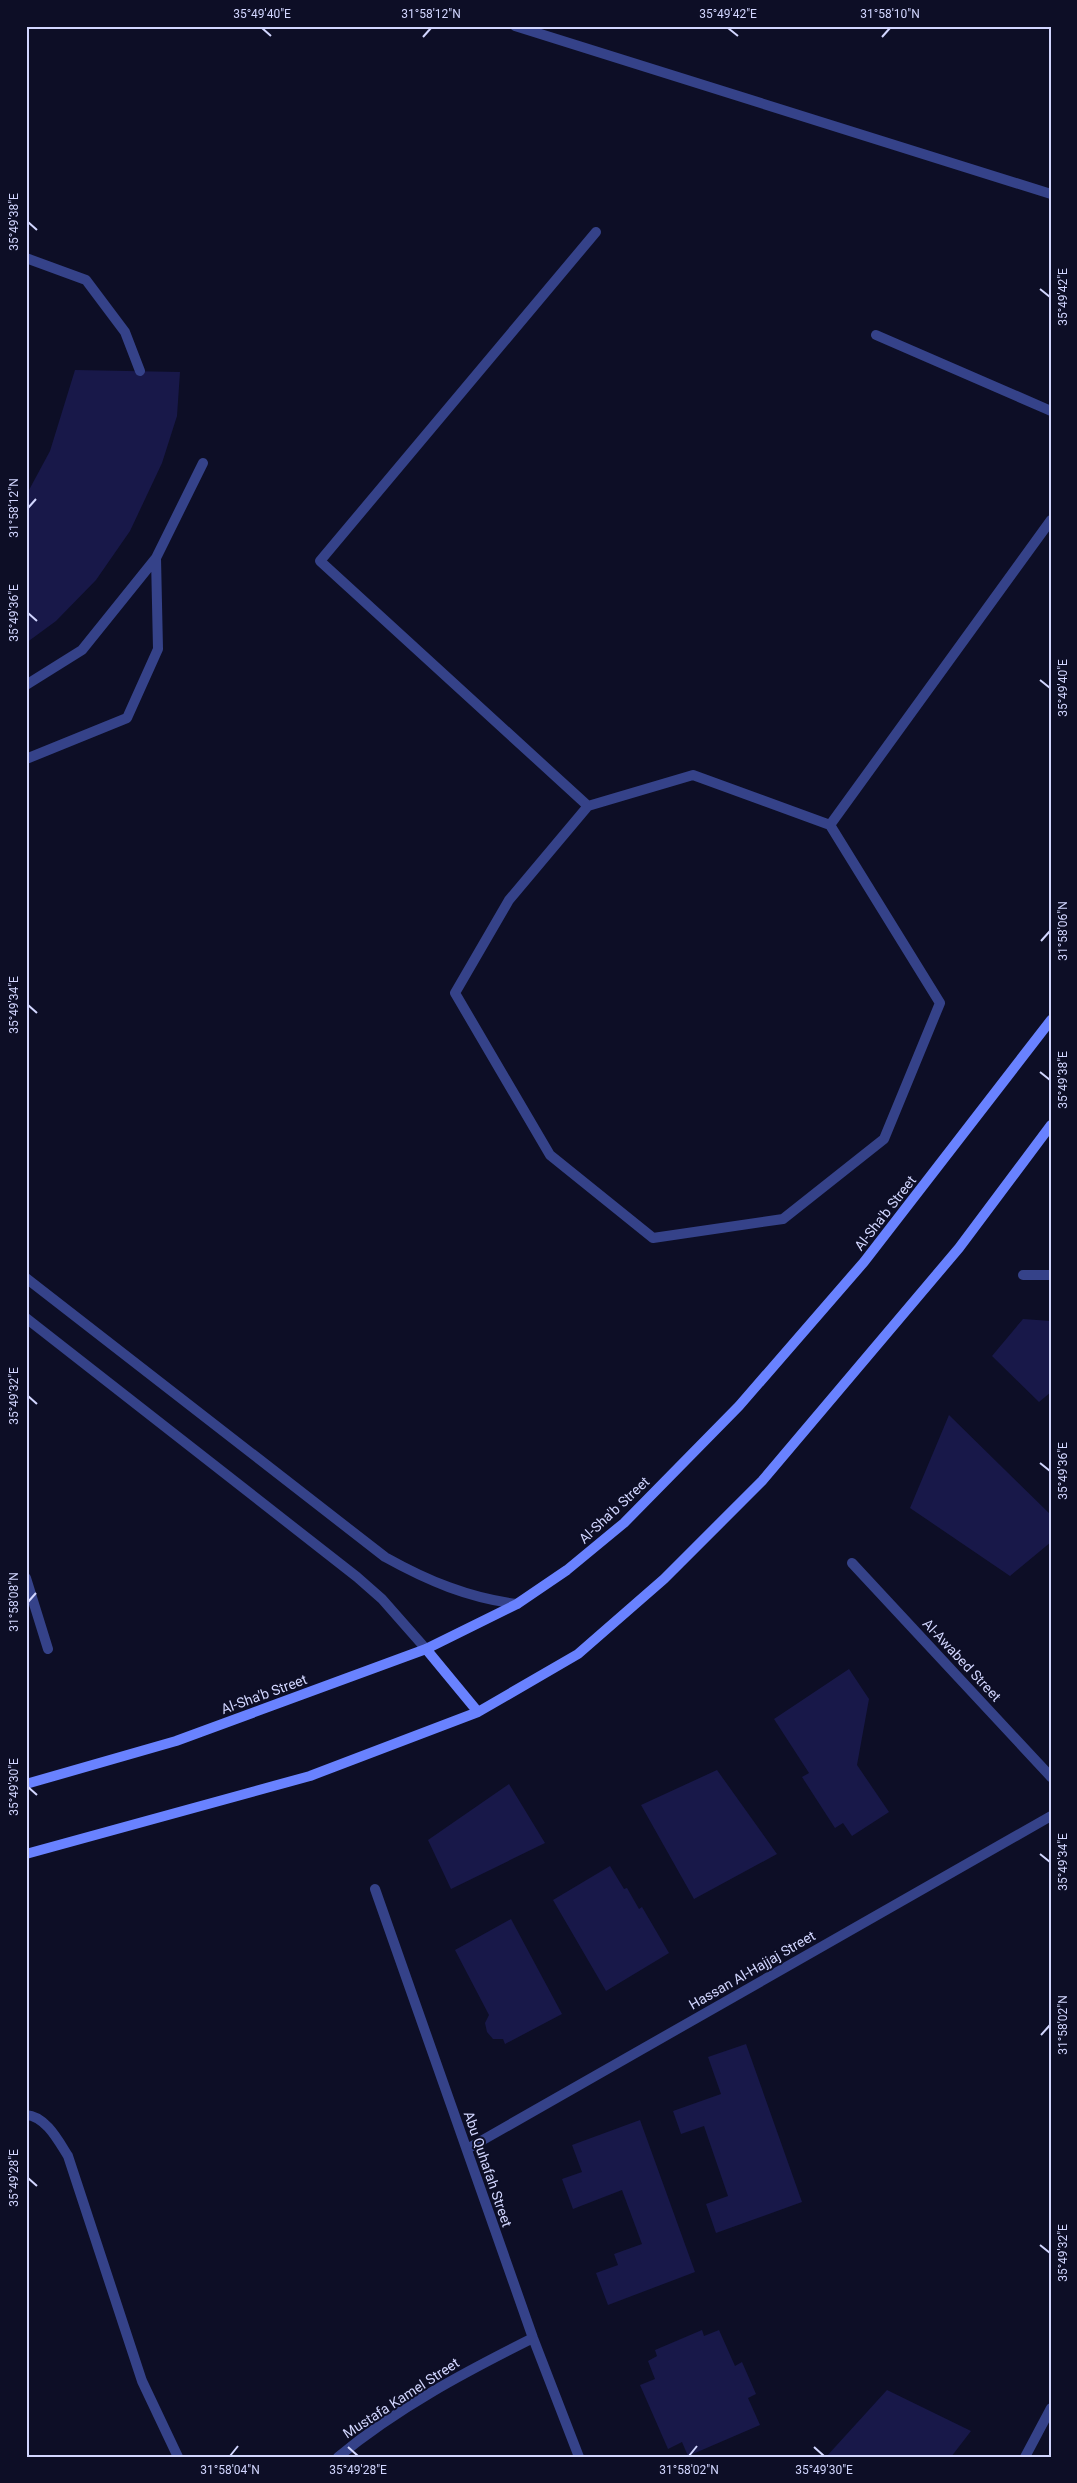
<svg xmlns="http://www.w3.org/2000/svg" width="1077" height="2483" font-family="Roboto,sans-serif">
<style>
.building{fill:#181849}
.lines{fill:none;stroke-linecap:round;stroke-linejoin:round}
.lane{stroke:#354289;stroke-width:10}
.street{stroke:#354289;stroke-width:10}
.secondary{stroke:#6982ff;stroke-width:10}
.ticks{fill:none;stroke:#d2d6ff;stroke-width:2}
.labels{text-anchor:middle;stroke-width:4;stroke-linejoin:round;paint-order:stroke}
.street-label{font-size:14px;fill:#d2d6ff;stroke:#0d0e26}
.neatline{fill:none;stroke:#d2d6ff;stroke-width:2}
.ticks-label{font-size:12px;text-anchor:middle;fill:#d2d6ff}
</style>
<rect width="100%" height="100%" fill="#0d0e26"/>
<path class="building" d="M 75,370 L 180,372 L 177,416 L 162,463 L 130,531 L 96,580 L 56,621 L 26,643 L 26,488 L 29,490 L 50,451 Z
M 1023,1319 L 1051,1321 L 1051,1392 L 1039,1402 L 992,1356 Z
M 949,1415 L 1051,1515 L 1051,1542 L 1010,1576 L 910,1508 Z
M 849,1669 L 869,1699 L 857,1765 L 889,1812 L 852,1836 L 843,1823 L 835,1828 L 802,1777 L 809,1773 L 774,1719 Z
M 717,1770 L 777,1854 L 694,1899 L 641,1805 Z
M 509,1784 L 545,1843 L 451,1889 L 428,1840 Z
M 610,1866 L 624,1889 L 627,1888 L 639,1909 L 642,1907 L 669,1953 L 606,1991 L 553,1900 Z
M 511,1919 L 562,2014 L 505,2044 L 503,2039 L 493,2039 L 487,2032 L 485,2023 L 489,2015 L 455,1950 Z
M 746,2044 L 802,2202 L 716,2233 L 706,2204 L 728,2196 L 704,2126 L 681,2134 L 673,2111 L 721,2094 L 708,2057 Z
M 640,2120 L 695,2272 L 608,2305 L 596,2273 L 618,2265 L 614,2254 L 642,2244 L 622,2190 L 573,2209 L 562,2179 L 582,2172 L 572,2145 Z
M 702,2330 L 704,2336 L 719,2330 L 735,2366 L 742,2362 L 756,2394 L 748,2398 L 760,2425 L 688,2456 L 682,2442 L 668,2449 L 640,2385 L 655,2379 L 648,2361 L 657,2356 L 655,2350 Z
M 887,2390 L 971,2431 L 951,2457 L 826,2457 Z"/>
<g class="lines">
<path class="lane" d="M 515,26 L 1051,194
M 26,258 L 86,280 L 125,332 L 140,371
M 876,335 L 1051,411
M 26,685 L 82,650 L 156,558 L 203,463
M 26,759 L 127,718 L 158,649 L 156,558
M 693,775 L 830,825 L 940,1003 L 884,1139 L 783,1219 L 653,1238 L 550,1155 L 455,993 L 509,900 L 588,806 Z
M 588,806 L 320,561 L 596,232
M 830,825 L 1051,520"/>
<path class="street" d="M 1023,1275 L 1051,1275
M 26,1278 L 385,1557 C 428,1581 469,1598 517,1604
M 26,1318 L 357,1577 L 382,1599 L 426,1649
M 852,1563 L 1051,1777
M 26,1578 L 48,1649
M 375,1889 L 533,2338 L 579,2457
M 26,2115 C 46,2116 59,2142 68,2156 L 142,2381 L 178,2457
M 467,2149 L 1051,1816
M 338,2457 C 397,2408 465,2372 533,2338
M 1025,2457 L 1051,2408"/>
<path class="secondary" d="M 426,1649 L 478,1712
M 26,1784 L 176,1741 L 426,1649 L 517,1604 L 567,1570 L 624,1523 L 739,1406 L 864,1262 L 1051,1020
M 26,1854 L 310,1776 L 478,1712 L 578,1654 L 664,1579 L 762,1481 L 959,1248 L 1051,1125"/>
</g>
<path class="ticks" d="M 262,28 L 271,36M 728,28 L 738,36M 423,37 L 431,28M 882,37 L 890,28M 28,222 L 37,230M 1040,289 L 1050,297M 28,508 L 36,499M 28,613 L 37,621M 1040,680 L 1050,688M 1041,941 L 1050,931M 28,1005 L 37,1013M 1040,1072 L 1050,1080M 28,1396 L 37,1404M 1040,1463 L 1050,1471M 28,1602 L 36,1593M 28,1787 L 37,1795M 1040,1854 L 1050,1862M 1041,2035 L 1050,2025M 28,2178 L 37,2186M 1040,2245 L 1050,2253M 348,2447 L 358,2456M 814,2447 L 824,2456M 230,2456 L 238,2446M 689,2456 L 697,2446"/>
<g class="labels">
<g class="street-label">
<text transform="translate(885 1213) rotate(-52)" y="5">Al-Sha'b Street</text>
<text transform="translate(614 1510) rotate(-43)" y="5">Al-Sha'b Street</text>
<text transform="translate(962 1660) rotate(47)" y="5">Al-Awabed Street</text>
<text transform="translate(264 1694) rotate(-20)" y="5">Al-Sha'b Street</text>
<text transform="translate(752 1970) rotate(-30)" y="5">Hassan Al-Hajjaj Street</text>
<text transform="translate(488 2169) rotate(71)" y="5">Abu Quhafah Street</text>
<text transform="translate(401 2398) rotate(-33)" y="5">Mustafa Kamel Street</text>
</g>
</g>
<rect width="1077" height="2483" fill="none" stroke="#0d0e26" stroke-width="55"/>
<rect x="28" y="28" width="1022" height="2428" class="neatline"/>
<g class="ticks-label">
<text x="262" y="18">35°49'40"E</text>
<text x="431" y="18">31°58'12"N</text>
<text x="728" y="18">35°49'42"E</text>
<text x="890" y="18">31°58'10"N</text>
<text transform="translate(14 222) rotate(-90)" y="4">35°49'38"E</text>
<text transform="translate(1063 297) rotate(-90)" y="4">35°49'42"E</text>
<text transform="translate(14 508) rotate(-90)" y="4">31°58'12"N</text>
<text transform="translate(14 613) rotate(-90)" y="4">35°49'36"E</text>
<text transform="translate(1063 688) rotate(-90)" y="4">35°49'40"E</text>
<text transform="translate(1063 931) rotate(-90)" y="4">31°58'06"N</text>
<text transform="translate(14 1005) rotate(-90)" y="4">35°49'34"E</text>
<text transform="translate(1063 1080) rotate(-90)" y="4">35°49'38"E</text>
<text transform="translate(14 1396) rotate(-90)" y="4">35°49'32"E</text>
<text transform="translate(1063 1471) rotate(-90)" y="4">35°49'36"E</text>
<text transform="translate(14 1602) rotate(-90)" y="4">31°58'08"N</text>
<text transform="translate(14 1787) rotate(-90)" y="4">35°49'30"E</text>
<text transform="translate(1063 1862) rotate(-90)" y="4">35°49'34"E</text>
<text transform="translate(1063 2025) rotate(-90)" y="4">31°58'02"N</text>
<text transform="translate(14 2178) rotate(-90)" y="4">35°49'28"E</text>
<text transform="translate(1063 2253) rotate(-90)" y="4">35°49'32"E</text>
<text x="230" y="2474">31°58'04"N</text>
<text x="358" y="2474">35°49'28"E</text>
<text x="689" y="2474">31°58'02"N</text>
<text x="824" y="2474">35°49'30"E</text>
</g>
</svg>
